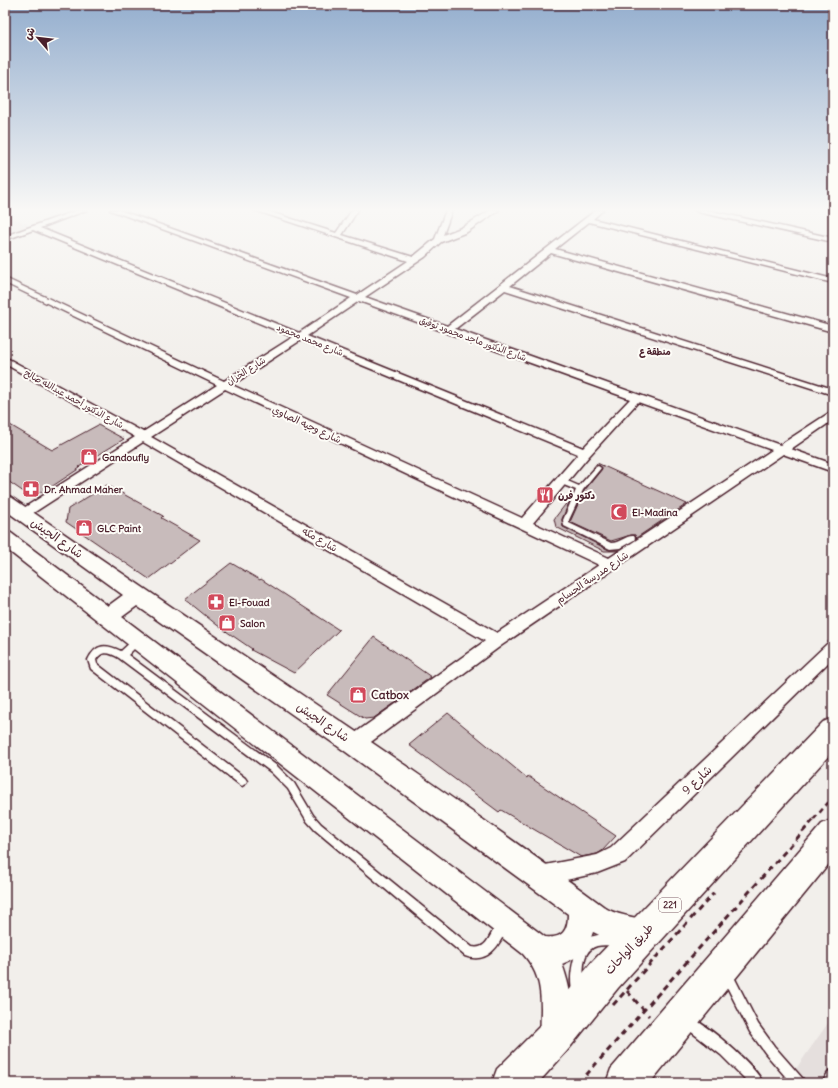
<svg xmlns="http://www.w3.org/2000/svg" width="838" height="1088" font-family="Delius,'Playpen Sans Arabic',sans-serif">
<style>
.built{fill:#e5dfdd}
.building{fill:#c8bbbb;stroke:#4a1f2b}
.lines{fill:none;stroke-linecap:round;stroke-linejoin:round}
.lane-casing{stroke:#4a1f2b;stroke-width:3}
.street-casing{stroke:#4a1f2b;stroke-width:3}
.secondary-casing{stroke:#4a1f2b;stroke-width:3}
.highway-casing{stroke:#4a1f2b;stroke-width:3}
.path-far1{stroke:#4a1f2b;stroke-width:2.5;stroke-dasharray:5 3.5;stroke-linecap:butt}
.path{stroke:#4a1f2b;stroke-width:3;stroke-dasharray:6 4.5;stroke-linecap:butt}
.lane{fill:#fdfcf7;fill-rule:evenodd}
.street{fill:#fdfcf7;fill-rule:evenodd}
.secondary{fill:#fdfcf7;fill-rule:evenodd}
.highway{fill:#fdfcf7;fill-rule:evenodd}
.labels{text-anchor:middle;stroke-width:4;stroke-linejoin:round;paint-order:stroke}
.far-street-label{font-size:9px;fill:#4a1f2b;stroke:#fdfcf7}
.far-neighbourhood-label{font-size:9px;font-weight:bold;fill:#4a1f2b;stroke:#fdfcf7}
.shield{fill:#fdfcf7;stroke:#806168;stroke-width:1}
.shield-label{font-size:9px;font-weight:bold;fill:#4a1f2b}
.street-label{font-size:10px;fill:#4a1f2b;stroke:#fdfcf7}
.poi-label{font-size:10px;font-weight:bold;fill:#4a1f2b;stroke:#fdfcf7;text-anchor:start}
.near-street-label{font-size:12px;fill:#4a1f2b;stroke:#fdfcf7}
.near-poi-label{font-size:12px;font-weight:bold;fill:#4a1f2b;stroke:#fdfcf7;text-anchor:start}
</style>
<rect width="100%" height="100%" fill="#f2efeb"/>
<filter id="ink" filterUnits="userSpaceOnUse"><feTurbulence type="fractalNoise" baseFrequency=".025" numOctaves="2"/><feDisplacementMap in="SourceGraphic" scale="8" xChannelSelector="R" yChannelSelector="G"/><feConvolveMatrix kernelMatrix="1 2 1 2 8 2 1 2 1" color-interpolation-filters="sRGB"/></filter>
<g filter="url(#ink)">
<path class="built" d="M 5,215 L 40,229 L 5,242 Z
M 833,1016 L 833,1083 L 786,1083 Z"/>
<path class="building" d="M 5,422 L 52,450 L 98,425 L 124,439 L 79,467 L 80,468 L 45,491 L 28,495 L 5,479 Z
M 597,463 L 687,504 L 636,538 L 635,535 L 631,535 L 611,541 L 570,522 L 584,491 L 602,469 L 599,465 L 593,468 Z
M 107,485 L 163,516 L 161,518 L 200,540 L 149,579 L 66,522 L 68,509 Z
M 572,496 L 562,519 L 563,527 L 609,550 L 619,550 L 617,551 L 604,551 L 556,527 L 554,519 Z
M 231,563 L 260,580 L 261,579 L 339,630 L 294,673 L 251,650 L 252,649 L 217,625 L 185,599 Z
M 374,637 L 431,677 L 374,718 L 365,719 L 327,695 Z
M 448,713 L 527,778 L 528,776 L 616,836 L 602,851 L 597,854 L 581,857 L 501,810 L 499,812 L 409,745 Z"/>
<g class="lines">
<g class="lane-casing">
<path id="lane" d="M 598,466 L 601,468 L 583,490 L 569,520 L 569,523 L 611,543 C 620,543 626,535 634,536 L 635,538 L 634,540 L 620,548 L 610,549 L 564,526 L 563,520 L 576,490 L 559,483 L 558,481 L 559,479 L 563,479 L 579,486 L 596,467 Z
M 138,637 L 141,638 L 142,640 L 141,642 L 128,655 L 277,766 L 294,783 L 313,815 L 321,824 L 472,947 C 491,951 489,927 502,922 L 506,923 L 507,927 C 500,945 488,965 465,956 L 315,830 L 307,821 L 288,789 L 271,772 L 119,658 C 110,653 102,650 96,660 L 97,664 L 245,778 L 247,781 L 245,784 L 242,786 L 239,784 L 91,669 L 88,660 C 96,643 106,644 121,651 L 135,638 Z
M 605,934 L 618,935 L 622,936 L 623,940 L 622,944 C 614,947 605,944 597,946 C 577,952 587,979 581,993 L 577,995 L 573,993 C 568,981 573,949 584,940 C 590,936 598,935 605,934 Z
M 727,969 L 731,971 L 758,1024 L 774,1046 L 803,1079 L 805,1083 L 791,1083 L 766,1054 L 750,1032 L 721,975 L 723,971 Z
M 689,1017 C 707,1024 756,1066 763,1083 L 749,1083 L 721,1055 L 685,1027 L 683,1023 L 685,1019 Z
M 833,1069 L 833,1083 L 822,1083 L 829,1071 Z"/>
</g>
<g class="street-casing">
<path id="street" d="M 78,210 L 87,210 L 40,228 L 299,333 L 351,298 L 110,210 L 119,210 L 357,295 L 408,261 L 254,210 L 264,210 L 336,233 L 352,210 L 358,210 L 342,235 L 413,257 L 435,239 L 446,210 L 452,210 L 443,235 L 461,228 L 491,210 L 499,210 L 467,232 L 441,242 L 425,257 L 365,297 L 447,326 L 596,210 L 603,210 L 593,219 L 833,279 L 833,283 L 589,222 L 555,249 L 833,326 L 833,332 L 551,253 L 510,286 L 833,389 L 833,395 L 505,290 L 455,329 L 780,445 L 829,413 L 833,412 L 833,420 L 791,449 L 833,464 L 833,472 L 783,454 L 502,645 L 360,750 L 354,752 L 348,750 L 346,744 L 348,738 L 485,641 L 143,442 L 27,517 L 23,518 L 19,517 L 17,514 L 19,511 L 135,437 L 5,364 L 5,357 L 143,432 L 217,385 L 5,283 L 5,278 L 224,381 L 293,337 L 33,230 L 5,240 L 5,236 ZM 359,301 L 630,399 L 583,448 L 307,336 ZM 301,340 L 578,454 L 522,518 L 232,385 ZM 225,389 L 599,565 L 497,633 L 151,437 ZM 638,402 L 772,450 L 609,558 L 533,523 L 589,456 Z
M 695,210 L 707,210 L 833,238 L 833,242 L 698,212 Z
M 833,642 L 833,658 L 625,862 L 597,873 L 540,886 L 533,883 L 530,876 L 533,869 L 540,866 L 597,855 L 611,848 L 828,643 Z"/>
</g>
<g class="secondary-casing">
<path id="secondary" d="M 5,495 L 11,497 C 209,635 413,765 607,909 C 622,917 639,917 655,923 L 659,933 L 655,943 C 652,944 649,946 646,947 C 633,949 605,938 593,932 C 586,952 581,956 562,964 C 571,988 576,1018 566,1042 L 555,1046 L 544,1042 C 539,1029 541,1022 541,1008 C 541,986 538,971 523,954 L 5,548 L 5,531 L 11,533 L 108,606 L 123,595 L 5,510 ZM 137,606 L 346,752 L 568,914 C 568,930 563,939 545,937 L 122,617 Z"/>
</g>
<g class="highway-casing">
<path id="highway" d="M 833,718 L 833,751 L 618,988 L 567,1051 L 538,1083 L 492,1083 L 497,1069 L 541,1025 L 592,962 L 823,722 Z
M 833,819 L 833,859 L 650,1083 L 606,1083 L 611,1069 L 822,824 Z"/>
</g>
<path class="path-far1" d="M 814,819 L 833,797"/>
<path class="path" d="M 627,991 L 649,1016
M 613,1005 L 714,893
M 579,1083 L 815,818"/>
<use href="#lane" class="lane"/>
<use href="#street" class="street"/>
<use href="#secondary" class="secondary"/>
<use href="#highway" class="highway"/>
</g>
</g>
<linearGradient id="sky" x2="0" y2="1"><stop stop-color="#94aece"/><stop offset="0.58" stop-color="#f9f8f6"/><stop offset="1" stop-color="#f9f8f6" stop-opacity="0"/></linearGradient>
<rect width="838" height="362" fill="url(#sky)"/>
<defs>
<g id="shop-square" transform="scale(0.9)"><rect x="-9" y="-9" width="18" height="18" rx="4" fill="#d1495b" stroke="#fdfcf7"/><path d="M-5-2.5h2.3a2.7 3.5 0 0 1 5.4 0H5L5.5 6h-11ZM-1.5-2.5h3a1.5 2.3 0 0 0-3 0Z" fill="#fff"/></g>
<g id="pharmacy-square" transform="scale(0.9)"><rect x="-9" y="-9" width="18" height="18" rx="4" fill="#d1495b" stroke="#fdfcf7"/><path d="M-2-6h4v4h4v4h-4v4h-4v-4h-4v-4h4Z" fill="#fff"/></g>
<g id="restaurant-square" transform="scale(0.9)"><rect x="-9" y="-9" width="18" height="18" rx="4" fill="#d1495b" stroke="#fdfcf7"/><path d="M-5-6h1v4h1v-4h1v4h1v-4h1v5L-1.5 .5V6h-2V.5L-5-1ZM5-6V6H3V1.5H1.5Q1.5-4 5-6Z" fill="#fff"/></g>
<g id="mosque-square" transform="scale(0.9)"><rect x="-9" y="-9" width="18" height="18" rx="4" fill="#d1495b" stroke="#fdfcf7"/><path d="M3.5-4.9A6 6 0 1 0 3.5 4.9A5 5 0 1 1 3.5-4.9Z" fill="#fff"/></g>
</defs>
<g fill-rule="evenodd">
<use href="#shop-square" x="89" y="457"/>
<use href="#pharmacy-square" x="31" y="489"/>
<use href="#restaurant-square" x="545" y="495"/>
<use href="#mosque-square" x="619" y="512"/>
<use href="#shop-square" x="84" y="528"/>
<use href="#pharmacy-square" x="216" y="602"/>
<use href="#shop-square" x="227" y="623"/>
<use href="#shop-square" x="358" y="695"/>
</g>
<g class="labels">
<g class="far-street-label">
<text transform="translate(473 339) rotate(20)" y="3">شارع الدكتور ماجد محمود توفيق</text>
<text transform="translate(310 340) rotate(22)" y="3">شارع محمد محمود</text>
<text transform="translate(246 371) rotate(-32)" y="3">شارع الخزان</text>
<text transform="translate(74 399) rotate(29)" y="3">شارع الدكتور أحمد عبدالله صالح</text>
</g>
<g class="far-neighbourhood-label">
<text x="655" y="355">منطقة ع</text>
</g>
<rect class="shield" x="659" y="898" width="22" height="14" rx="3"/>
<g class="shield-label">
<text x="670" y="908">221</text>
</g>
<g class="street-label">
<text transform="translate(307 424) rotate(25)" y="4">شارع وجيه الصاوي</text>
<text transform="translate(320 539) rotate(30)" y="4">شارع مكه</text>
<text transform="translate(592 577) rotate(-34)" y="4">شارع مدرسة الحسام</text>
</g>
<g class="poi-label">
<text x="102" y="461">Gandoufly</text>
<text x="44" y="493">Dr. Ahmad Maher</text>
<text x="558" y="499">دكتور فرن</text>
<text x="632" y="516">El-Madina</text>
<text x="97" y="532">GLC Paint</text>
<text x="229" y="606">El-Fouad</text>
<text x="240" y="627">Salon</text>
</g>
<g class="near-street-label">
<text transform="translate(57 538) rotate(35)" y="4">شارع الجيش</text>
<text transform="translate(323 722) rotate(34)" y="4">شارع الجيش</text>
<text transform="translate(697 780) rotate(-44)" y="4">شارع 9</text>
<text transform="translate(629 949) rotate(-47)" y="4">طريق الواحات</text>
</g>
<g class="near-poi-label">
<text x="371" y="699">Catbox</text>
</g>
</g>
<rect width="838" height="1088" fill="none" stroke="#fdfcf7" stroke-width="20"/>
<rect x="10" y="10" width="818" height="1068" fill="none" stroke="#4a1f2b" stroke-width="1.5" filter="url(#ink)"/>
<g transform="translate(38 38) rotate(298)" stroke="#fdfcf7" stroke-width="3" paint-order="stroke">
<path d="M0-3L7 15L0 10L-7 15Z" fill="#4a1f2b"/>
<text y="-6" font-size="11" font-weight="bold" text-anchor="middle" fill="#4a1f2b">ش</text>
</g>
</svg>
